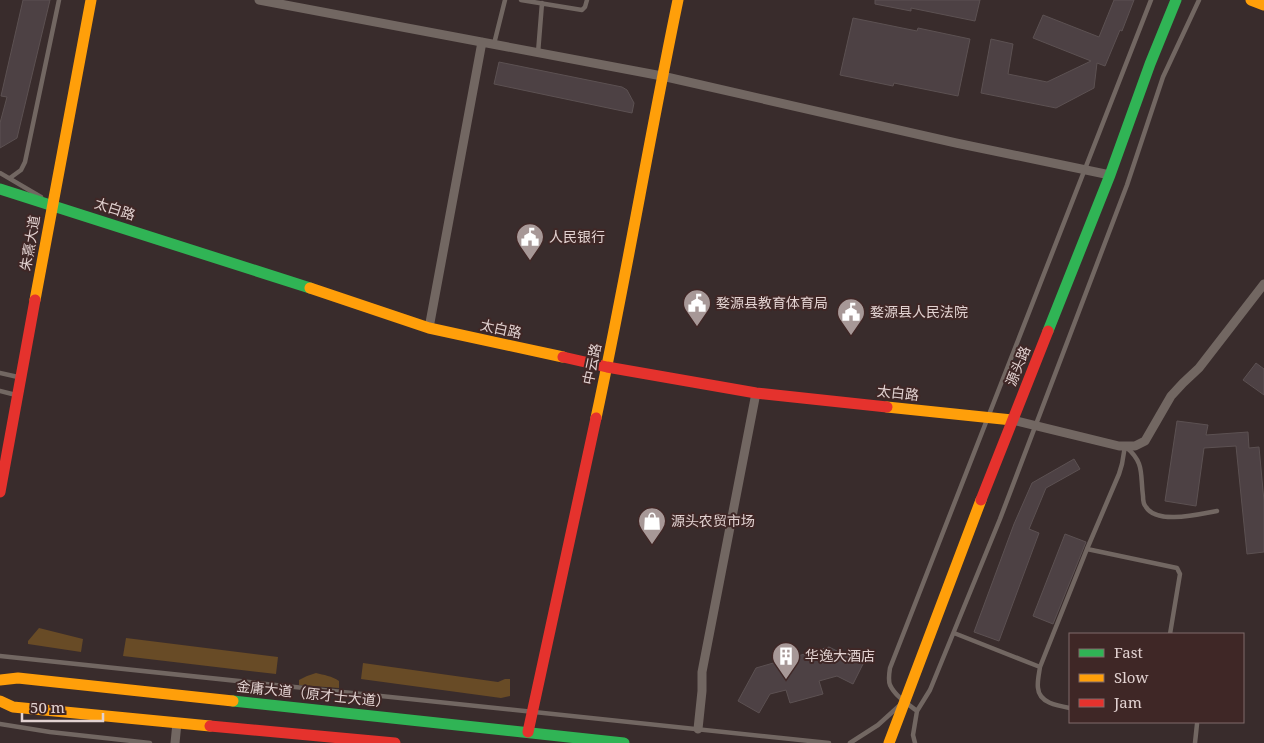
<svg xmlns="http://www.w3.org/2000/svg" width="1264" height="743" font-family="'Noto Serif','Noto Sans SC',serif">
<style>
.green{fill:#684b26}
.building{fill:#4d4144;stroke:#5c5152}
.lines{fill:none;stroke-linecap:round;stroke-linejoin:round}
.lane{stroke:#726762;stroke-width:4.5}
.street{stroke:#726762;stroke-width:9}
.fast{stroke:#30b455;stroke-width:11}
.slow{stroke:#ff9f0a;stroke-width:11}
.jam{stroke:#e5322d;stroke-width:11}
.labels{text-anchor:middle;stroke-width:4;stroke-linejoin:round;paint-order:stroke}
.street-label{font-size:14px;fill:#e2d2d1;stroke:#3f2726}
.poi-label{font-size:14px;fill:#e2d2d1;stroke:#3f2726;text-anchor:start}
</style>
<rect width="100%" height="100%" fill="#392c2c"/>
<path class="green" d="M 39,628 L 83,639 L 81,652 L 28,644 L 28,641 Z
M 126,638 L 278,657 L 276,674 L 123,656 Z
M 363,663 L 498,682 L 505,679 L 510,679 L 510,696 L 501,698 L 361,679 Z
M 316,673 C 324,675 332,676 339,681 L 339,688 L 299,685 L 299,680 L 307,676 Z"/>
<path class="building" d="M 23,0 L 50,0 L 17,138 L 0,148 L 0,123 L 7,97 L 1,96 Z
M 875,0 L 980,0 L 975,21 L 911,8 L 911,11 L 875,4 Z
M 1114,0 L 1134,0 L 1122,31 L 1120,30 L 1105,66 L 1097,63 L 1094,88 L 1056,108 L 981,93 L 991,39 L 1013,44 L 1008,74 L 1047,82 L 1091,61 L 1033,38 L 1043,15 L 1099,37 Z
M 853,18 L 917,31 L 918,28 L 970,39 L 958,96 L 894,83 L 893,86 L 840,75 Z
M 499,62 L 622,87 L 627,90 L 634,103 L 632,113 L 494,84 Z
M 1256,363 L 1264,369 L 1264,395 L 1243,380 Z
M 1177,421 L 1208,425 L 1206,435 L 1248,432 L 1249,448 L 1259,447 L 1264,501 L 1264,552 L 1247,554 L 1236,446 L 1204,448 L 1196,506 L 1165,501 Z
M 1074,459 L 1080,469 L 1046,488 L 1029,529 L 1039,533 L 999,641 L 974,632 L 1014,524 L 1032,483 Z
M 1065,534 L 1086,542 L 1053,624 L 1033,616 Z
M 829,647 L 863,664 L 853,684 L 837,676 L 819,681 L 823,694 L 790,703 L 786,690 L 770,694 L 759,713 L 738,701 L 756,668 Z"/>
<g class="lines">
<path class="lane" d="M 521,0 L 582,10 L 585,7 L 587,0
M 494,44 L 505,0
M 538,53 L 542,3
M 0,173 L 41,197
M 10,178 L 21,170 L 25,162 L 59,0
M 0,373 L 18,377
M 0,391 L 16,395
M 1126,447 C 1145,463 1140,474 1143,496 C 1143,499 1144,505 1146,507 C 1157,525 1200,514 1217,511
M 1087,549 L 1177,568 L 1180,574 L 1170,634
M 954,633 L 1040,667 C 1039,674 1037,682 1038,688 C 1039,703 1058,706 1070,708
M 0,656 L 829,743
M 1040,667 L 1087,549 L 1119,474 L 1122,464 L 1125,446
M 917,711 L 930,690 L 1000,519 L 1127,185 L 1163,77 L 1199,0
M 0,724 L 50,732 L 150,743
M 850,743 L 878,725 L 899,706
M 915,743 L 913,735 L 917,711 C 908,704 895,696 890,685 C 888,680 889,674 890,668 L 1151,0
M 1195,743 L 1197,724"/>
<path class="street" d="M 259,0 L 662,76 L 956,143 L 1110,175
M 429,328 L 482,42
M 1012,420 L 1119,446 L 1135,446 L 1145,441 L 1171,396 L 1183,383 L 1199,368 L 1264,284
M 698,729 L 702,691 L 702,672 L 756,393
M 175,743 L 177,723"/>
<path class="fast" d="M 0,189 L 310,288
M 1048,331 L 1110,175 L 1150,64 L 1176,0
M 233,701 L 624,743"/>
<path class="slow" d="M 1251,0 L 1264,5
M 310,288 L 429,328 L 563,357
M 35,300 L 91,0
M 887,407 L 1012,420
M 596,418 C 626,279 649,139 678,0
M 0,680 L 18,678 L 233,701
M 0,701 L 13,707 L 210,726
M 889,743 L 981,500"/>
<path class="jam" d="M 563,357 L 607,367 L 756,393 L 887,407
M 0,492 L 35,300
M 981,500 L 1048,331
M 210,726 L 395,743
M 528,732 L 596,418"/>
</g>
<defs>
<g id="civic-pin" transform="scale(1.4375)"><path d="M0 17L-7.5 6A9.5 9.5 0 1 1 7.5 6Z" fill="#a79897" stroke="#3f2726"/><path d="M-.6-6.5H3V-4.5H.6V-3L4-1V1h2V6H-6V1h2V-1L-.6-3ZM-1.2 2.5V6h2.4V2.5Z" fill="#fff"/></g>
<g id="shop-pin" transform="scale(1.4375)"><path d="M0 17L-7.5 6A9.5 9.5 0 1 1 7.5 6Z" fill="#a79897" stroke="#3f2726"/><path d="M-5-2.5h2.3a2.7 3.5 0 0 1 5.4 0H5L5.5 6h-11ZM-1.5-2.5h3a1.5 2.3 0 0 0-3 0Z" fill="#fff"/></g>
<g id="building-pin" transform="scale(1.4375)"><path d="M0 17L-7.5 6A9.5 9.5 0 1 1 7.5 6Z" fill="#a79897" stroke="#3f2726"/><path d="M-4-6H4V6H1V3H-1V6H-4ZM-2.5-4.3h1.7v1.8h-1.7ZM.8-4.3h1.7v1.8H.8ZM-2.5-1h1.7V.8h-1.7ZM.8-1h1.7V.8H.8Z" fill="#fff"/></g>
</defs>
<g fill-rule="evenodd">
<use href="#civic-pin" x="530" y="237"/>
<use href="#civic-pin" x="697" y="303"/>
<use href="#civic-pin" x="851" y="312"/>
<use href="#shop-pin" x="652" y="521"/>
<use href="#building-pin" x="786" y="656"/>
</g>
<g class="labels">
<g class="street-label">
<text transform="translate(115 209) rotate(18)" y="5">太白路</text>
<text transform="translate(30 243) rotate(-80)" y="5">朱熹大道</text>
<text transform="translate(501 329) rotate(12)" y="5">太白路</text>
<text transform="translate(592 364) rotate(-78)" y="5">中云路</text>
<text transform="translate(1018 366) rotate(-68)" y="5">源头路</text>
<text transform="translate(898 393) rotate(6)" y="5">太白路</text>
<text transform="translate(313 694) rotate(6)" y="5">金庸大道（原才士大道）</text>
</g>
<g class="poi-label">
<text x="549" y="242">人民银行</text>
<text x="716" y="308">婺源县教育体育局</text>
<text x="870" y="317">婺源县人民法院</text>
<text x="671" y="526">源头农贸市场</text>
<text x="805" y="661">华逸大酒店</text>
</g>
</g>
<rect x="1069" y="633" width="175" height="90" fill="#3f2726" stroke="#806b6a"/>
<rect x="1079" y="649" width="25" height="8" fill="#30b455" stroke="#806b6a"/>
<text x="1114" y="658" font-size="15" fill="#e2d2d1">Fast</text>
<rect x="1079" y="674" width="25" height="8" fill="#ff9f0a" stroke="#806b6a"/>
<text x="1114" y="683" font-size="15" fill="#e2d2d1">Slow</text>
<rect x="1079" y="699" width="25" height="8" fill="#e5322d" stroke="#806b6a"/>
<text x="1114" y="708" font-size="15" fill="#e2d2d1">Jam</text>
<path d="M22 713v8h81v-8" fill="none" stroke="#e2d2d1" stroke-width="2.5"/>
<text x="30" y="713" font-size="15" fill="#e2d2d1" stroke="#3f2726" stroke-width="4" paint-order="stroke">50 m</text>
</svg>
